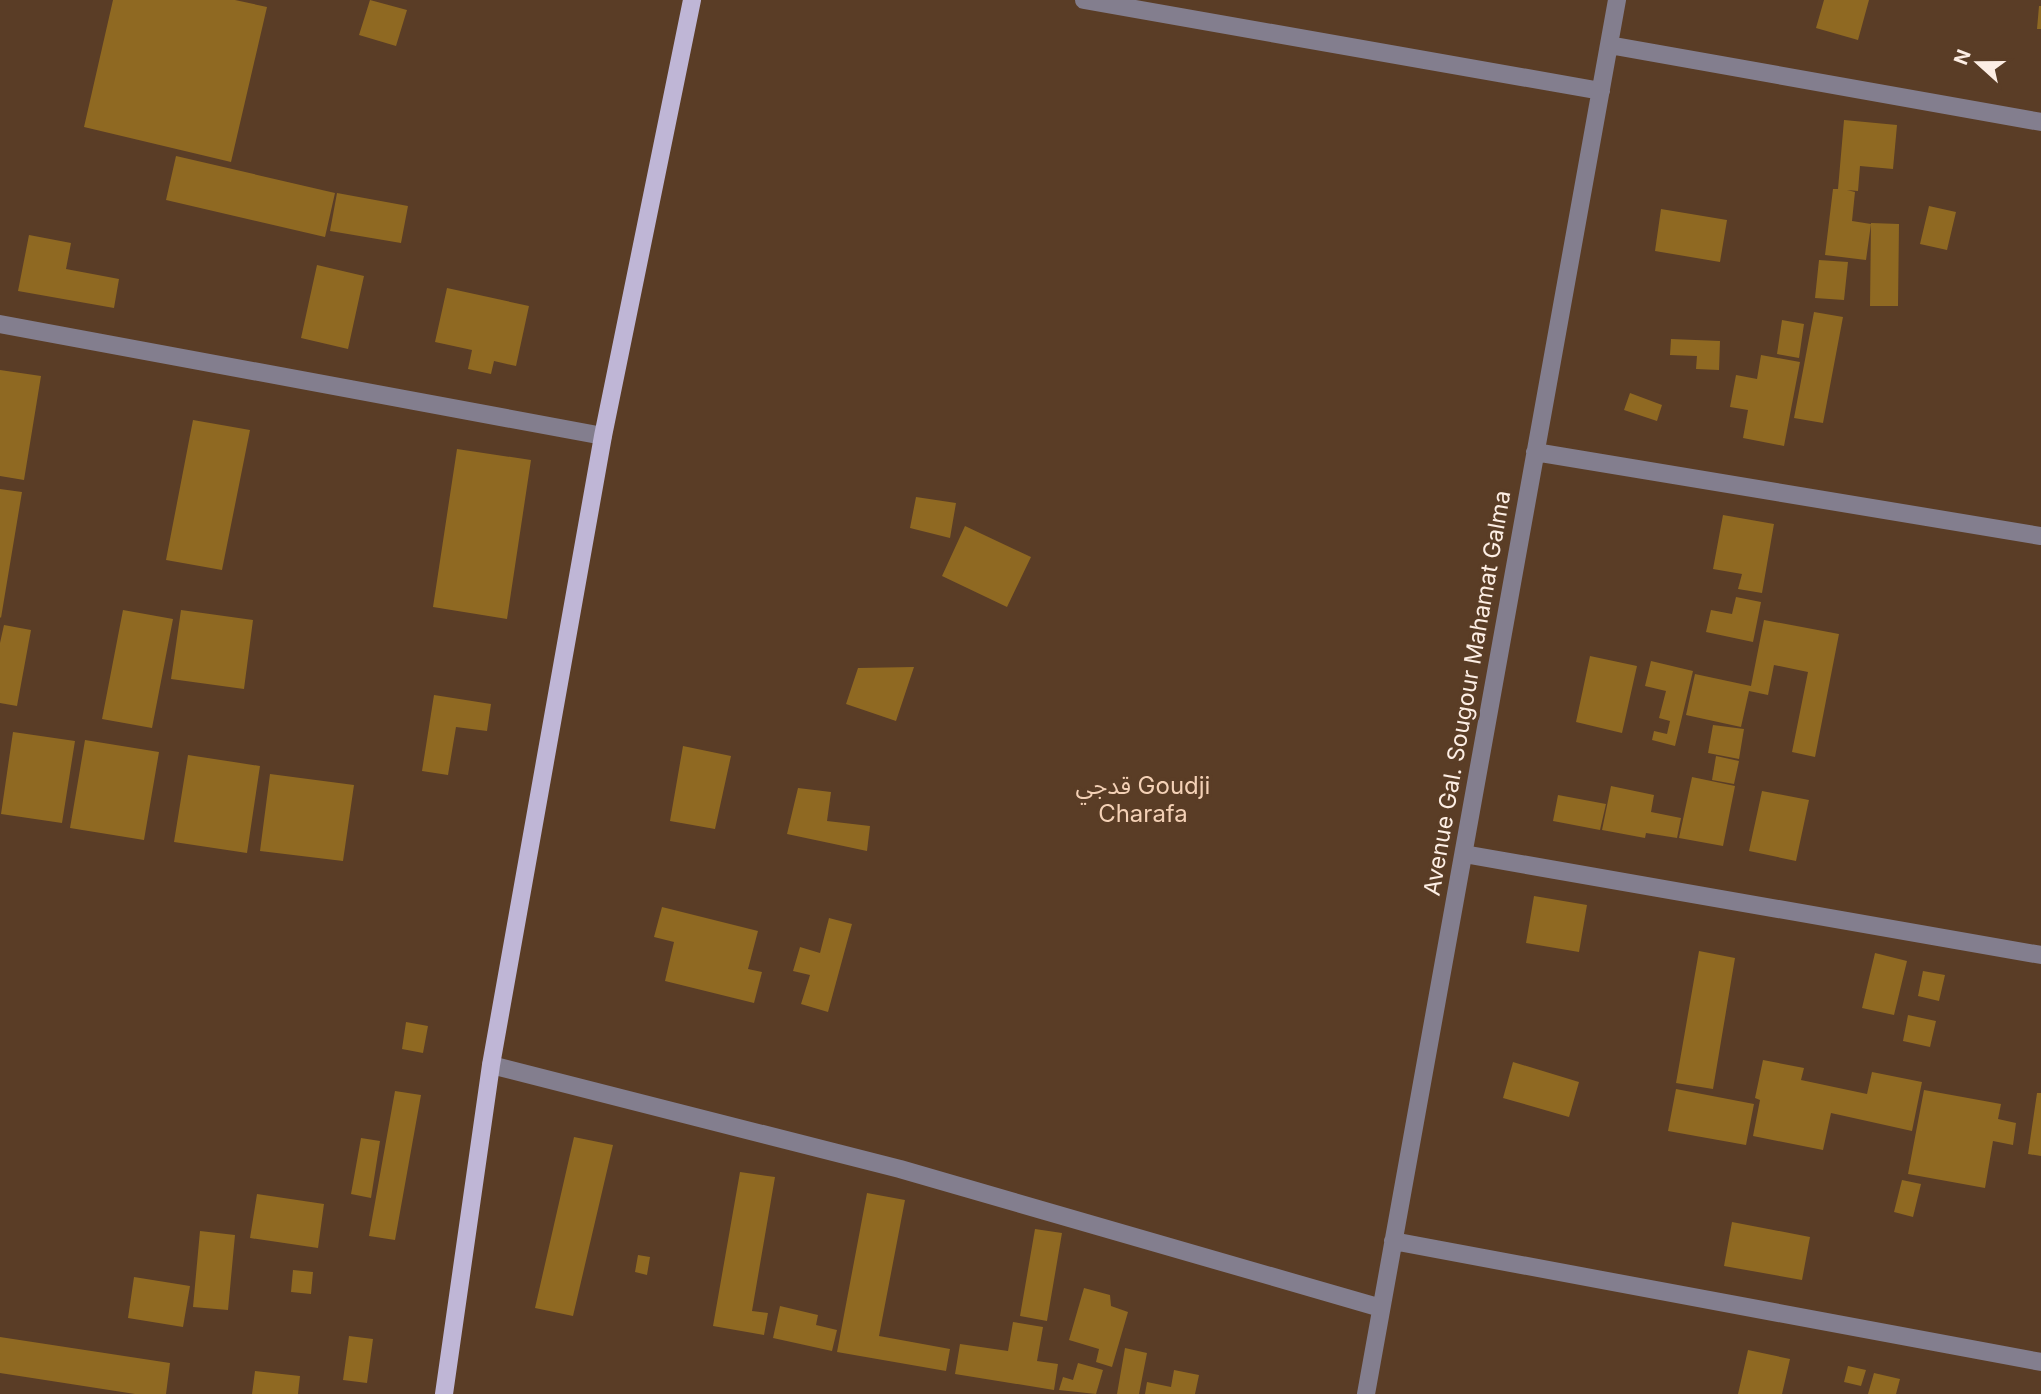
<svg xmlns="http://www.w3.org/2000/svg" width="2041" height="1394" font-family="Inter,'Noto Sans Arabic',sans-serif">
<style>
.building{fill:#8f6922}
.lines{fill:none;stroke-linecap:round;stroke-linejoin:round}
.minor{stroke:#837e8e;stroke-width:18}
.major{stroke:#bfb6d6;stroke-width:18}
.labels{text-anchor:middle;stroke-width:7;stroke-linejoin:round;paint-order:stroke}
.street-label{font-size:23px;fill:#fdeee4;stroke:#5a3d26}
.neighbourhood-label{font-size:24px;fill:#f4d1b6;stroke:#5a3d26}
</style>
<rect width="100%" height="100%" fill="#5a3d26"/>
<path class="building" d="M 113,0 L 235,0 L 267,7 L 231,162 L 84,127 Z
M 370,0 L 407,10 L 396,46 L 359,35 Z
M 1824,0 L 1869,0 L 1858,40 L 1816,28 Z
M 2039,6 L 2041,6 L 2041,29 L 2037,29 Z
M 1844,120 L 1897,125 L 1893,169 L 1860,166 L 1858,191 L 1847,190 L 1855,192 L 1852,221 L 1871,224 L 1866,260 L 1825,255 L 1833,189 L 1838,189 Z
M 176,156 L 335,193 L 325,237 L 166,200 Z
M 337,193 L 408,206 L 401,243 L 330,231 Z
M 1929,206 L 1956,212 L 1947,250 L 1920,244 Z
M 1661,209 L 1727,220 L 1720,262 L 1655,251 Z
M 1871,223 L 1899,224 L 1898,306 L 1870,306 Z
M 29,235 L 71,243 L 66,269 L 119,279 L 114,308 L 18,291 Z
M 1819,260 L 1848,262 L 1844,300 L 1815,298 Z
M 317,265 L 364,276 L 348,349 L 301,338 Z
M 447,288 L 529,306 L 516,366 L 494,361 L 491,374 L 468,369 L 472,350 L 435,342 Z
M 1814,312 L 1843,317 L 1823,423 L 1794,418 Z
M 1782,320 L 1804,324 L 1799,358 L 1777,354 Z
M 1671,339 L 1720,341 L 1719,370 L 1696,369 L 1697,356 L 1670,355 Z
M 1761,355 L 1800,362 L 1784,446 L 1743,438 L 1748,410 L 1730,407 L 1736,375 L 1757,379 Z
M 0,370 L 41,376 L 24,480 L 0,476 Z
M 1630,393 L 1662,405 L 1657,421 L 1624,410 Z
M 193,420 L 250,430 L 222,570 L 166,560 Z
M 457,449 L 531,460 L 507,619 L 433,607 Z
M 0,489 L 22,492 L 1,618 L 0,617 Z
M 916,497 L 956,503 L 950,538 L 910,528 Z
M 1723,515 L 1774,524 L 1762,593 L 1738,589 L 1742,574 L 1713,569 Z
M 965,526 L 1031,557 L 1007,607 L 942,576 Z
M 1736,597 L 1761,602 L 1753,642 L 1706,632 L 1711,610 L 1732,614 Z
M 123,610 L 173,619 L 152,728 L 102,719 Z
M 181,610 L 253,620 L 244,689 L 171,679 Z
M 1764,620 L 1839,634 L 1815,757 L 1792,752 L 1808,672 L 1774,665 L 1768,695 L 1749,691 L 1741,727 L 1686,715 L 1695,674 L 1751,686 Z
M 4,625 L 31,630 L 17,706 L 0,703 L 0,643 Z
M 1590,656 L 1637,666 L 1622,733 L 1576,722 Z
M 1651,661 L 1693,671 L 1675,746 L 1652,740 L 1654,731 L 1667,734 L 1670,721 L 1659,718 L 1666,691 L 1645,686 Z
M 914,667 L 896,721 L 846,704 L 858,668 Z
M 434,695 L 491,704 L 487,731 L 456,727 L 448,775 L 422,771 Z
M 1713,725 L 1744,729 L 1739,759 L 1708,753 Z
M 13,732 L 75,741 L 62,823 L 1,814 Z
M 85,740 L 159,752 L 144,840 L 70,828 Z
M 683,746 L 731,756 L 715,829 L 670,821 Z
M 188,755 L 260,766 L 247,853 L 174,842 Z
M 1716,756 L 1739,761 L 1734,784 L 1712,780 Z
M 270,774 L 354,785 L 343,861 L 260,851 Z
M 1692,777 L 1735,786 L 1723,846 L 1679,838 Z
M 1611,786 L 1654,795 L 1651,812 L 1681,818 L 1677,838 L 1646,833 L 1645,838 L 1602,830 Z
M 798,788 L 831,792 L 827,821 L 870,826 L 867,851 L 787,834 Z
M 1762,791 L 1809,800 L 1796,861 L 1749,851 Z
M 1558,795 L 1606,804 L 1600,830 L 1553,821 Z
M 1534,896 L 1587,905 L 1579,952 L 1526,943 Z
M 662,907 L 758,931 L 748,969 L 762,972 L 754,1003 L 665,981 L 674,942 L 654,937 Z
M 829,918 L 852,924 L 828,1012 L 801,1004 L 810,975 L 793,971 L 800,947 L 820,953 Z
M 1699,951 L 1735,958 L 1713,1089 L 1676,1083 Z
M 1875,953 L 1907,961 L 1894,1015 L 1862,1008 Z
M 1923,971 L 1945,975 L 1939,1001 L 1918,996 Z
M 1908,1015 L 1936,1021 L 1930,1047 L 1903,1041 Z
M 406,1022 L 428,1026 L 423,1053 L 402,1049 Z
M 1763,1060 L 1804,1068 L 1801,1080 L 1867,1094 L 1872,1072 L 1922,1082 L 1912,1131 L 1831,1113 L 1823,1150 L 1753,1136 L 1760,1100 L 1755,1098 Z
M 1513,1062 L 1579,1082 L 1569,1117 L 1503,1098 Z
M 1676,1089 L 1754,1104 L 1746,1145 L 1668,1131 Z
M 1924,1090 L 2001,1104 L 1998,1119 L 2016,1123 L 2013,1145 L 1993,1141 L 1985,1188 L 1908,1174 Z
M 395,1091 L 421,1095 L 395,1240 L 369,1236 Z
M 2037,1093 L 2041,1093 L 2041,1156 L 2028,1154 Z
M 574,1137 L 613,1145 L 573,1316 L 535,1308 Z
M 361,1138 L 380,1141 L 371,1198 L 351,1194 Z
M 740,1172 L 775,1177 L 752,1311 L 768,1313 L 764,1335 L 713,1326 Z
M 1902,1180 L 1921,1184 L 1913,1217 L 1894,1212 Z
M 867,1193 L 905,1200 L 879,1336 L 950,1349 L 946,1371 L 837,1352 Z
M 257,1194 L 324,1204 L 318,1248 L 250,1238 Z
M 1732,1222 L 1810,1237 L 1802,1280 L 1724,1266 Z
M 1035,1229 L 1062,1233 L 1047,1321 L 1020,1316 Z
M 200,1231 L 235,1235 L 228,1310 L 193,1307 Z
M 638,1255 L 650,1257 L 647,1275 L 635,1272 Z
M 293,1270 L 313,1272 L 311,1294 L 291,1292 Z
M 134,1277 L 190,1286 L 183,1327 L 128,1318 Z
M 1084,1288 L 1110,1295 L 1111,1306 L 1128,1312 L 1112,1367 L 1096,1362 L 1099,1349 L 1069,1340 Z
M 780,1306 L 818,1315 L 816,1325 L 837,1330 L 832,1351 L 773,1338 Z
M 1013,1322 L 1043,1327 L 1037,1361 L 1058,1364 L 1054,1390 L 955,1374 L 960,1344 L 1008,1351 Z
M 349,1336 L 373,1339 L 367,1383 L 343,1380 Z
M 0,1337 L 170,1363 L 166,1394 L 135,1394 L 0,1373 Z
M 1125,1348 L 1147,1353 L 1139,1394 L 1117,1394 Z
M 1748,1350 L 1790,1359 L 1782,1394 L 1738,1394 Z
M 1078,1363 L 1103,1370 L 1096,1394 L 1059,1390 L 1063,1377 L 1073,1380 Z
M 1848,1366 L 1866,1370 L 1861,1386 L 1844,1382 Z
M 1174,1370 L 1199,1375 L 1195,1394 L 1145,1394 L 1147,1382 L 1171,1387 Z
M 255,1371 L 300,1376 L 298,1394 L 252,1394 Z
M 1874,1373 L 1900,1379 L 1896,1394 L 1868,1394 Z"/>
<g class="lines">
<path class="minor" d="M 1084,0 L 1601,91
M 1609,45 L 2041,122
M 0,324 L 603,436
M 1535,452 L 2041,536
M 1464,854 L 2041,955
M 491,1065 L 900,1169 L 1381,1308
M 1393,1241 L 2041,1362
M 1366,1394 L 1617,0"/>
<path class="major" d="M 444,1394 L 491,1065 L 603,436 L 692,0"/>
</g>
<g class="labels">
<g class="street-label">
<text transform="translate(1467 693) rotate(-80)" y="8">Avenue Gal. Sougour Mahamat Galma</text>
</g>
<g class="neighbourhood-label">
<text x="1143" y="794">قدجي Goudji<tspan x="1143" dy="28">Charafa</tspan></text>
</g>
</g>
<g transform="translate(1978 63) rotate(291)" stroke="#5a3d26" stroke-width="5" paint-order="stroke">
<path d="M0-5L12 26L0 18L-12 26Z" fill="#fdeee4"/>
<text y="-10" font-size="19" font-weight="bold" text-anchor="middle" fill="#fdeee4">N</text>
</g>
</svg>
